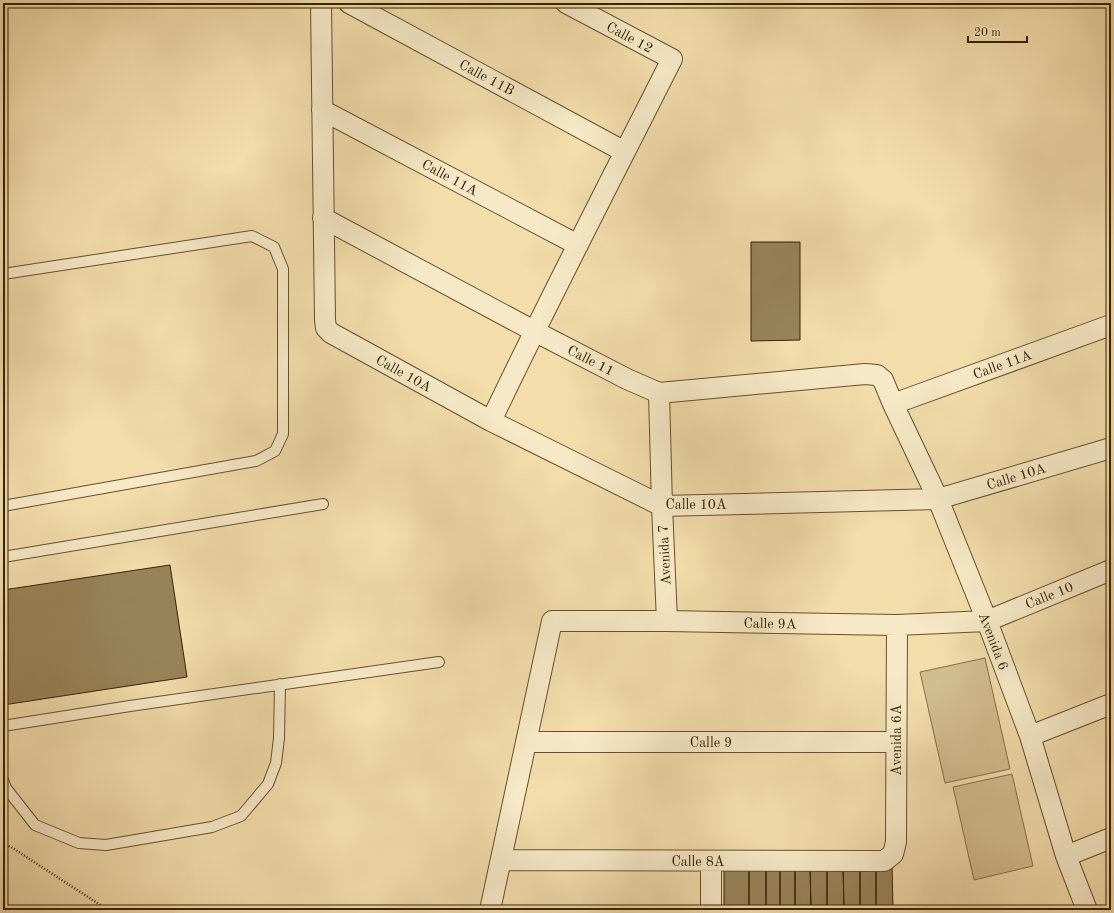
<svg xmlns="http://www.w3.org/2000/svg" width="1114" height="913" font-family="'Old Standard TT',serif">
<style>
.green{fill:#d2bd8e;stroke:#846f48}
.building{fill:#988359;stroke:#372101}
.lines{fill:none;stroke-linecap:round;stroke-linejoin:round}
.lane-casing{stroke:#66502c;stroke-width:12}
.street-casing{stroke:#66502c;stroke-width:22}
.path{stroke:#372101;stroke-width:2.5;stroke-dasharray:1 2;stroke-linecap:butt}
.lane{stroke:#f7e9c8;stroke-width:10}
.street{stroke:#f7e9c8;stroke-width:20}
.labels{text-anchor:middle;stroke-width:3;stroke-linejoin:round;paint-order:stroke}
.street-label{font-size:14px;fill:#372101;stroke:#f7e9c8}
</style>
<rect width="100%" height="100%" fill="#f2ddab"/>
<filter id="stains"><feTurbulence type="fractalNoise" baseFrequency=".005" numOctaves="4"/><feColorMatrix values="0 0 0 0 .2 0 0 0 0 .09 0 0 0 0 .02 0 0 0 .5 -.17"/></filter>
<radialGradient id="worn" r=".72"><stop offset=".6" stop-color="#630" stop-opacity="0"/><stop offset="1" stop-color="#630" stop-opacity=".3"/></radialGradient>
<path class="green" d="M 985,658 L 1010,769 L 945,783 L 920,672 Z
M 1012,774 L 1033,866 L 974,880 L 953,787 Z"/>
<path class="building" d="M 751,242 L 800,242 L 800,340 L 751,341 Z
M 170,565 L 187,677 L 3,705 L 3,590 Z
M 766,864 L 766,910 L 749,910 L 749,865 Z
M 766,864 L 780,865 L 780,910 L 766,910 Z
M 795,864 L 810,864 L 811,910 L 795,910 Z
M 795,864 L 795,910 L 780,910 L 780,865 Z
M 810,864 L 827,864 L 827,910 L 811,910 Z
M 827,864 L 843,864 L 844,910 L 827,910 Z
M 843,864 L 860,864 L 860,910 L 844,910 Z
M 860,864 L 876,864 L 876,910 L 860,910 Z
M 876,864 L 892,864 L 893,910 L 876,910 Z
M 724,865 L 749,865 L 749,910 L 724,910 Z"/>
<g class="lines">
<g class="lane-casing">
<path id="lane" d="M 3,274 L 252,236 L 274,247 L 283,269 L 283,434 L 275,451 L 256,461 L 3,506
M 3,557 L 323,504
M 3,726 L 130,706 L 439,662
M 3,780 L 6,788 L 35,825 L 79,843 L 106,845 L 212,827 L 241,816 L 268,784 L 276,763 L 279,738 L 280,684"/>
</g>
<g class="street-casing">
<path id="street" d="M 321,3 L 325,320 L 326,328 L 331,333 L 491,421 L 662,506 L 938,499 L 1111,448
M 349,3 L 625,152
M 322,110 L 578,245
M 323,218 L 534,331 L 627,379 L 659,393 L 865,374 L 877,375 L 883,380 L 893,404 L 938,499 L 987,621 L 1030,736 L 1066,856 L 1087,910
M 659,393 L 662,506 L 667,621
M 893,404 L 1111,325
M 491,421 C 549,299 611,180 672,59 L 566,3
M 1030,736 L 1111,704
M 527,742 L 896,742
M 1066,856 L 1111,838
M 501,860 L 884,861 L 893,854 L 896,842 L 897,625
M 711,861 L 711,910
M 490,910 L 552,621 L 667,621 L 897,625 L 987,621 L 1111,570"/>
</g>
<path class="path" d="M 3,844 L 11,847 L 108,910"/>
<use href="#lane" class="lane"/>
<use href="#street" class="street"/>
</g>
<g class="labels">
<g class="street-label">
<text transform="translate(630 37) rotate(28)" y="5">Calle 12</text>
<text transform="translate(487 77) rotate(28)" y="5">Calle 11B</text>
<text transform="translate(450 177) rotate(28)" y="5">Calle 11A</text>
<text transform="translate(591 360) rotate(27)" y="5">Calle 11</text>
<text transform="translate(1002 364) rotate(-20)" y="5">Calle 11A</text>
<text transform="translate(404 373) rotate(29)" y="5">Calle 10A</text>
<text transform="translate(1016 476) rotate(-17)" y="5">Calle 10A</text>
<text x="696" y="509">Calle 10A</text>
<text transform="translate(664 555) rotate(-93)" y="5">Avenida 7</text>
<text transform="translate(1049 595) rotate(-22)" y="5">Calle 10</text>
<text transform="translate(770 623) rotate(1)" y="5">Calle 9A</text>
<text transform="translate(994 641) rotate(69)" y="5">Avenida 6</text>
<text transform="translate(896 740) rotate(-90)" y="5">Avenida 6A</text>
<text x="711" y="747">Calle 9</text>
<text x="698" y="866">Calle 8A</text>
</g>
</g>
<rect width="1114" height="913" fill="none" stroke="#f2ddab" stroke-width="16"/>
<rect x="4" y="4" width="1106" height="905" fill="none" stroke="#372101" stroke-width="2"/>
<rect x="8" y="8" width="1098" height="897" fill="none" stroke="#372101"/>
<path d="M968 36v6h59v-6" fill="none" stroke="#372101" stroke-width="2"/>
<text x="974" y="36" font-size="12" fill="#372101" stroke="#f7e9c8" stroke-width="3" paint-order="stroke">20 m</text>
<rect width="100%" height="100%" filter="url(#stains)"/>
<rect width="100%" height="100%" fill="url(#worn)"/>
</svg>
